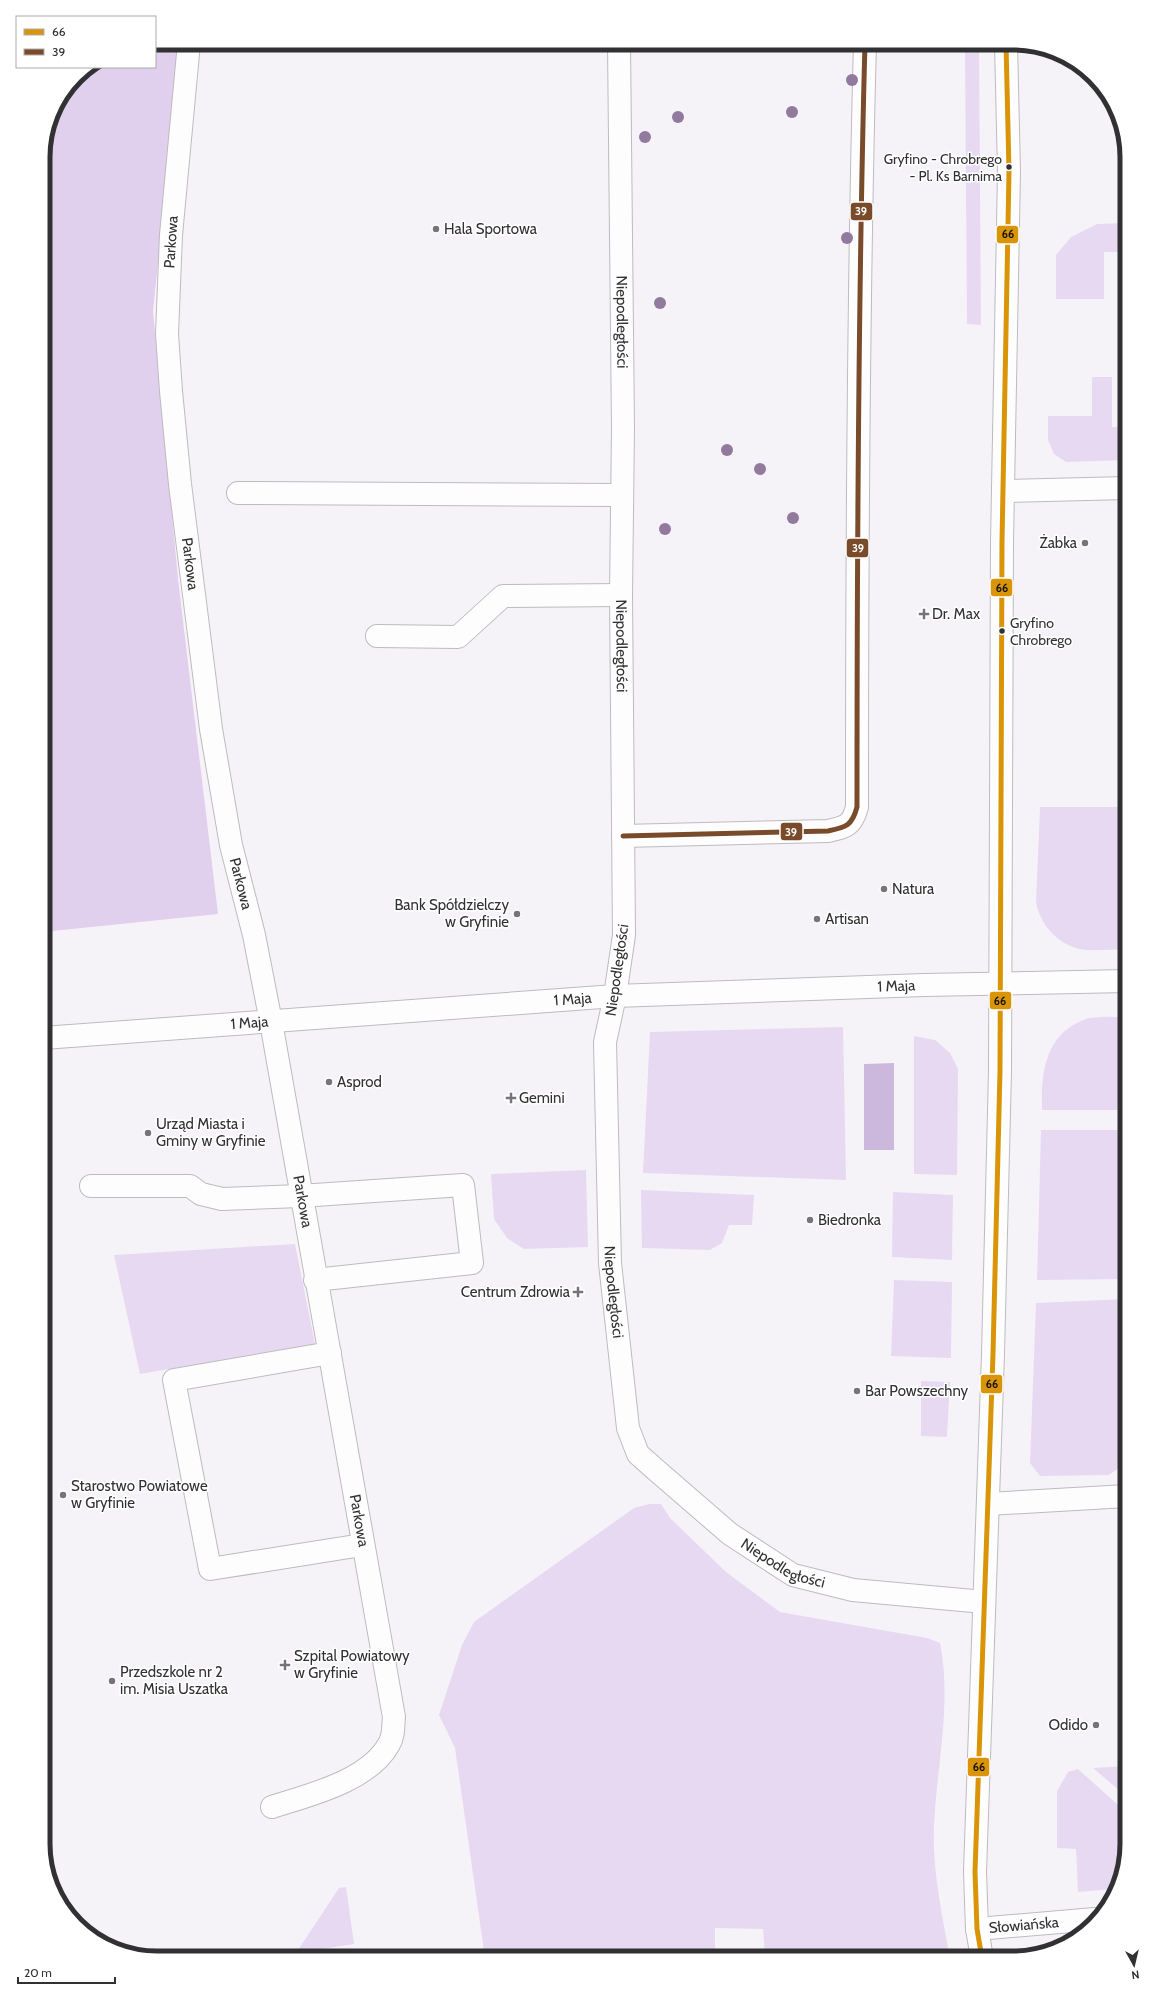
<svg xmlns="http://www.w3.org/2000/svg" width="1170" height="2001" font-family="Cabin,sans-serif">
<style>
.green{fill:#e7d9f2}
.forest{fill:#e1cfee}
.water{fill:#cdb8dd}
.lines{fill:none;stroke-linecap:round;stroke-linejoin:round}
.minor-casing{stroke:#bdbbbf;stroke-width:24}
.major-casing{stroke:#bdbbbf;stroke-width:24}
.minor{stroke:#fefdfe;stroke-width:22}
.major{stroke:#fefdfe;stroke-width:22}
.bus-1-casing{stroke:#fff;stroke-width:8}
.bus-2-casing{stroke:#fff;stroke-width:8}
.bus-1{stroke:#d99408;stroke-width:5}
.bus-2{stroke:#7a4b2a;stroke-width:5}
.tree{fill:#917a9e}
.bus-dot{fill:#313032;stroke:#fff;stroke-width:1.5}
.poi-dot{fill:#767477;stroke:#fff;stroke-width:1.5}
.labels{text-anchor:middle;stroke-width:3;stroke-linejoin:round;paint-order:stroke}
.bus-label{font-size:14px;fill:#313032;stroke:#fff;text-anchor:end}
.poi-label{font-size:15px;fill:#313032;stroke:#fff;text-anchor:start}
.street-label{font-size:15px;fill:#313032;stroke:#fff}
.rim{fill:none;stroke:#313032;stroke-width:5}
.line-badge{stroke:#fff;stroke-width:1.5}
.badge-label{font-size:11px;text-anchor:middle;font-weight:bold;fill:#fff}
.pale-badge-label{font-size:11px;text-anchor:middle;font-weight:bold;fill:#111}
</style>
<rect width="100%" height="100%" fill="#f6f3f8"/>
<path class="green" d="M 979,49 L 981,325 L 967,324 L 965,50 Z
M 1127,223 L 1127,252 L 1104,252 L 1104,299 L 1056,299 L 1056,255 L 1071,237 L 1097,224 Z
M 1092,377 L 1112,377 L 1112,427 L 1127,427 L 1127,460 L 1066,462 L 1054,454 L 1048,440 L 1048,416 L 1092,416 Z
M 1040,807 L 1127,807 L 1127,949 C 1114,949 1100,951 1087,950 C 1061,948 1041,927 1036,903 Z
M 1127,1017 L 1127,1110 L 1042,1110 C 1041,1076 1044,1038 1079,1022 C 1082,1021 1086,1018 1090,1018 C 1102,1016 1115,1017 1127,1017 Z
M 843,1027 L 846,1180 L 643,1173 L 650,1032 Z
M 914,1036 L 935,1040 L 950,1053 L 958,1069 L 957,1175 L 914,1174 Z
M 1041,1130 L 1127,1130 L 1127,1279 L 1037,1280 Z
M 586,1170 L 588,1247 L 524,1249 L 507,1238 L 494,1219 L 491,1174 Z
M 641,1190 L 754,1195 L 752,1225 L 729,1225 L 722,1243 L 710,1250 L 642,1248 Z
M 893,1192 L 953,1195 L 952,1260 L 892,1257 Z
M 295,1244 L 315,1344 L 140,1374 L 114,1255 Z
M 894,1280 L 952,1282 L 951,1358 L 891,1356 Z
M 1127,1299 L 1127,1462 L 1109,1475 L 1040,1476 L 1030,1463 L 1036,1303 Z
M 921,1381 L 950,1382 L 947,1437 L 921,1436 Z
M 649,1504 L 661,1504 L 670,1518 L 726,1572 L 780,1612 L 927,1638 L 940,1643 C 952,1702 937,1765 934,1825 C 932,1870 942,1914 950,1958 L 765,1958 L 763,1929 L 715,1928 L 715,1958 L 485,1958 L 455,1748 L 439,1715 L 462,1645 L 474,1622 L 634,1508 Z
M 1127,1766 L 1127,1797 L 1093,1768 Z
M 1078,1769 L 1127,1813 L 1127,1844 L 1114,1889 L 1078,1892 L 1076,1849 L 1057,1848 L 1057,1791 L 1068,1772 Z
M 346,1887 L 354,1944 L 296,1953 L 339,1888 Z"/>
<path class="forest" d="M 155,43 L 181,43 L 153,311 L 178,579 L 218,914 L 43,932 L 43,150 L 55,107 L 77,76 L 90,67 L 155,67 Z"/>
<path class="water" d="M 894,1063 L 894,1150 L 864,1150 L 864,1064 Z"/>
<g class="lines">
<g class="minor-casing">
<g id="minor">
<path id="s1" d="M 189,43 L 171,235 L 167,334 L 171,391 L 180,484 L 211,729 L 231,845 L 254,935 L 271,1022 L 394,1717 C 393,1726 394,1736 389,1744 C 369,1781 309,1795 272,1807"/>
<path id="s2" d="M 619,43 L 623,428 L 621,595 L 624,935 L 615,996 L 605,1042 L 610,1263 L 628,1428 L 638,1454 L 656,1470 L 730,1534 L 793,1575 L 853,1590 L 984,1602"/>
<path d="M 1003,491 L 1127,488"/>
<path d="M 238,493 L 621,495"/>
<path d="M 377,636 L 458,637 L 503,596 L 621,595"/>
<path d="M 623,836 L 828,831 C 846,827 852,826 857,807 C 857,552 858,298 865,43"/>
<path id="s3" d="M 43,1038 L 615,996 L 924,985 L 1127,981"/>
<path d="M 91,1186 L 190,1186 L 201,1194 L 222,1199 L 300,1196 L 463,1185 L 472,1263 L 315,1280"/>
<path d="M 330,1353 L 174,1380 L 210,1569 L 362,1545"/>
<path d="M 988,1504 L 1127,1496"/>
<path id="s4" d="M 977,1929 L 1095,1919"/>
</g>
</g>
<g class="major-casing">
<path id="major" d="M 982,1958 L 977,1929 L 975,1872 L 993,1354 L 1000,1071 L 1002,542 L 1009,172 L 1006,43"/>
</g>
<use href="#minor" class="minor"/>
<use href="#major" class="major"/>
<g class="bus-1-casing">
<path id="bus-1" d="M 982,1958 L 977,1929 L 975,1872 L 993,1354 L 1000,1071 L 1002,542 L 1009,172 L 1006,43"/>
</g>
<g class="bus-2-casing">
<path id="bus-2" d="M 623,836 L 828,831 C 846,827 852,826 857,807 C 857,552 858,298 865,43"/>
</g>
<use href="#bus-1" class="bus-1"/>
<use href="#bus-2" class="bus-2"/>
</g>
<g class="tree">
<circle cx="852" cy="80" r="6"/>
<circle cx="792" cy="112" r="6"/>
<circle cx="678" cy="117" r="6"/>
<circle cx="645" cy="137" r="6"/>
<circle cx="847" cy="238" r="6"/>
<circle cx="660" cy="303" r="6"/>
<circle cx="727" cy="450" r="6"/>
<circle cx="760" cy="469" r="6"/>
<circle cx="793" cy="518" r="6"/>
<circle cx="665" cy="529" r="6"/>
</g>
<g class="bus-dot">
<circle cx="1009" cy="167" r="3.5"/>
<circle cx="1002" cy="631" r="3.5"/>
</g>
<g class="poi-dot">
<circle cx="436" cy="229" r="4"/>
<circle cx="1085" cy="543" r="4"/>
<path d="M922 608h4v4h4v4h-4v4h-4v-4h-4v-4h4z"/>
<circle cx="884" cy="889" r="4"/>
<circle cx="517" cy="914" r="4"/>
<circle cx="817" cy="919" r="4"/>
<circle cx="329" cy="1082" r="4"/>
<path d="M509 1092h4v4h4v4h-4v4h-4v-4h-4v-4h4z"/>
<circle cx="148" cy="1133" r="4"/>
<circle cx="810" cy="1220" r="4"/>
<path d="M576 1286h4v4h4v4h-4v4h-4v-4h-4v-4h4z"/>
<circle cx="857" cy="1391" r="4"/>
<circle cx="63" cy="1495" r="4"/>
<path d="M283 1659h4v4h4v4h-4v4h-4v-4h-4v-4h4z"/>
<circle cx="112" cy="1681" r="4"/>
<circle cx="1096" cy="1725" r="4"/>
</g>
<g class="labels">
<g class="bus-label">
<text x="1002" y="164">Gryfino - Chrobrego<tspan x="1002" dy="17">- Pl. Ks Barnima</tspan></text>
<text x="1010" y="628" text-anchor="start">Gryfino<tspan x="1010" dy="17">Chrobrego</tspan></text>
</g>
<g class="poi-label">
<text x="444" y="234">Hala Sportowa</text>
<text x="1077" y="548" text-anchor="end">Żabka</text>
<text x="932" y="619">Dr. Max</text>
<text x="892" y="894">Natura</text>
<text x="509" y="910" text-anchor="end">Bank Spółdzielczy<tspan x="509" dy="17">w Gryfinie</tspan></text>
<text x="825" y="924">Artisan</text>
<text x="337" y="1087">Asprod</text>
<text x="519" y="1103">Gemini</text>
<text x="156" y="1129">Urząd Miasta i<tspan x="156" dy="17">Gminy w Gryfinie</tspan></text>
<text x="818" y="1225">Biedronka</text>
<text x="570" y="1297" text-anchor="end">Centrum Zdrowia</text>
<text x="865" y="1396">Bar Powszechny</text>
<text x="71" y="1491">Starostwo Powiatowe<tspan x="71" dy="17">w Gryfinie</tspan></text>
<text x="294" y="1661">Szpital Powiatowy<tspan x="294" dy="17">w Gryfinie</tspan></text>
<text x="120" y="1677">Przedszkole nr 2<tspan x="120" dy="17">im. Misia Uszatka</tspan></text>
<text x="1088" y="1730" text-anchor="end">Odido</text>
</g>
<g class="street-label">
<text transform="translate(171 242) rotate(-86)" y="5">Parkowa</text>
<text dy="5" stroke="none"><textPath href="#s2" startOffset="279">Niepodległości</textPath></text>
<text dy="5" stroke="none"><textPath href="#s1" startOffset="523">Parkowa</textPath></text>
<text dy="5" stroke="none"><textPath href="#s2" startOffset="603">Niepodległości</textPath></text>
<text dy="5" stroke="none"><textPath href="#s1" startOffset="847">Parkowa</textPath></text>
<text transform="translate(617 970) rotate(-82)" y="5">Niepodległości</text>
<text dy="5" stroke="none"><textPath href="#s3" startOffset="855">1 Maja</textPath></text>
<text dy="5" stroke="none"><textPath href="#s3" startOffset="531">1 Maja</textPath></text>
<text dy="5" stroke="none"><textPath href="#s3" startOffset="207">1 Maja</textPath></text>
<text dy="5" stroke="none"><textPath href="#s1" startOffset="1171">Parkowa</textPath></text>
<text dy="5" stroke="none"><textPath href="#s2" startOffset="1251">Niepodległości</textPath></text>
<text dy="5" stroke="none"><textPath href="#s1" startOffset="1495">Parkowa</textPath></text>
<text dy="5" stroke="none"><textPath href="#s2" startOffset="1599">Niepodległości</textPath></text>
<text dy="5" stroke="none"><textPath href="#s4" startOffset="47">Słowiańska</textPath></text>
</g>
</g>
<path d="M0 0H1170V2001H0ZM157 50H1013A107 107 0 0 1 1120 157V1844A107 107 0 0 1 1013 1951H157A107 107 0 0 1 50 1844V157A107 107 0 0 1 157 50Z" fill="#fff" fill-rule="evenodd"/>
<path class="rim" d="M157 50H1013A107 107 0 0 1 1120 157V1844A107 107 0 0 1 1013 1951H157A107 107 0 0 1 50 1844V157A107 107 0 0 1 157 50Z"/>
<g class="line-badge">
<rect x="850" y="202" width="23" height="19" rx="4" fill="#7a4b2a"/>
<rect x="996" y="225" width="23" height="19" rx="4" fill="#d99408"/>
<rect x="846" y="538" width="23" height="20" rx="4" fill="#7a4b2a"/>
<rect x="990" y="578" width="23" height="19" rx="4" fill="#d99408"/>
<rect x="780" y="822" width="23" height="19" rx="4" fill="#7a4b2a"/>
<rect x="989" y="991" width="23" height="19" rx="4" fill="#d99408"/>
<rect x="980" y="1374" width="23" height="20" rx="4" fill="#d99408"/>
<rect x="967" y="1757" width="23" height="20" rx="4" fill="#d99408"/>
</g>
<g class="badge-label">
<text x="861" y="215">39</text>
<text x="858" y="552">39</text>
<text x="791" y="836">39</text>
</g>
<g class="pale-badge-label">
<text x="1008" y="238">66</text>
<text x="1002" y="592">66</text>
<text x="1000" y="1005">66</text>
<text x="992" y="1388">66</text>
<text x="979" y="1771">66</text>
</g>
<rect x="16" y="16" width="140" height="52" fill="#ffffff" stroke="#adacad"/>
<rect x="24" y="29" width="20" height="6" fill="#d99408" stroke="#adacad"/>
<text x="52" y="36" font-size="12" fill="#313032">66</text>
<rect x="24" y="49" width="20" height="6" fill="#7a4b2a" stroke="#adacad"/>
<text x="52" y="56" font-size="12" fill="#313032">39</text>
<g transform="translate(1134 1965) rotate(172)" stroke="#ffffff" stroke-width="3" paint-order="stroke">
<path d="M0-3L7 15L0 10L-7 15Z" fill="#313032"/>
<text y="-6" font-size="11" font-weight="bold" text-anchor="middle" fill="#313032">N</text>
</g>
<path d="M18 1977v6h97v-6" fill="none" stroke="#313032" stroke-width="2"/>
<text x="24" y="1977" font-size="12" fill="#313032" stroke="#ffffff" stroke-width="3" paint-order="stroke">20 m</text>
</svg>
